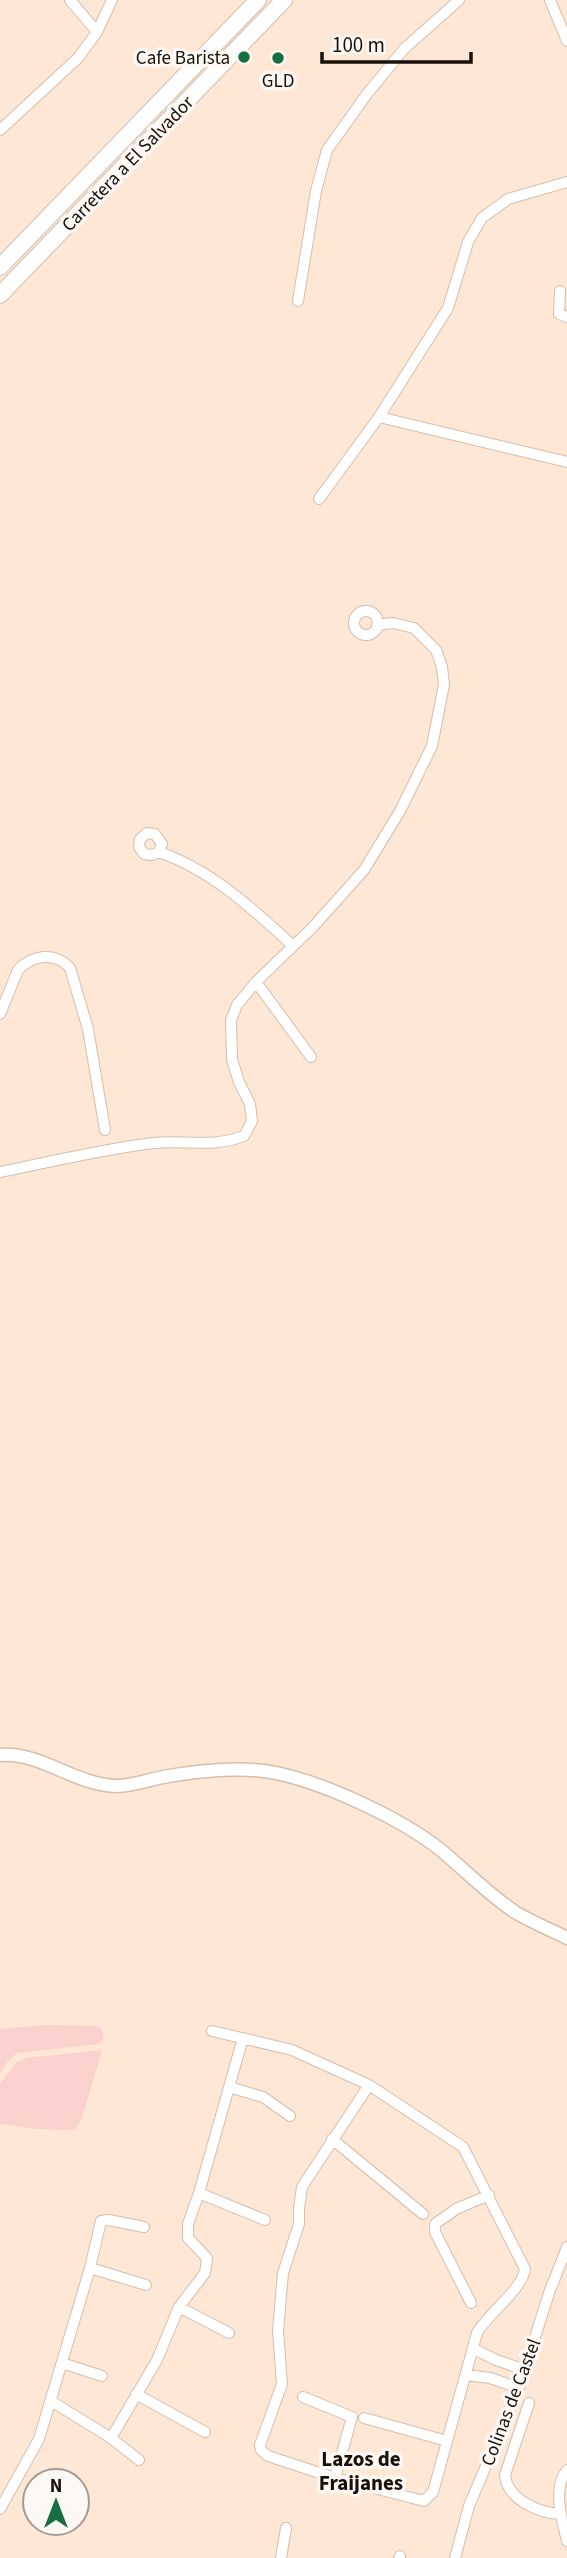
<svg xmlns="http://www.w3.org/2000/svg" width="567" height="2558" font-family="'Source Sans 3',sans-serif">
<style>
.green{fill:#fbd1ce}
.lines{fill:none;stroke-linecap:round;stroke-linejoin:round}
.minor-casing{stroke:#d5beac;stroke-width:12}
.tertiary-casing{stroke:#d5beac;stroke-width:15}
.trunk-casing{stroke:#d5beac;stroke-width:18}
.minor{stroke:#fff;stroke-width:10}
.tertiary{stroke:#fff;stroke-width:12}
.trunk{stroke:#fff;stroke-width:16}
.poi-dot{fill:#166f43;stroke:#fdf8f4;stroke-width:2.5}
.labels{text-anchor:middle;stroke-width:7;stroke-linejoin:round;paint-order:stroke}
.poi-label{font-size:19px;fill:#18110a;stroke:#fdf8f4;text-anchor:end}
.street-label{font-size:19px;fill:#18110a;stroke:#fdf8f4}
.neighbourhood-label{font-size:21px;font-weight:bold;fill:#18110a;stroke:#fdf8f4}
</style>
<rect width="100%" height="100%" fill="#fee7d4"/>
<path class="green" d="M 46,2025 L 96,2026 L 101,2028 L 104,2038 L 99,2044 L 17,2053 L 8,2061 L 0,2074 L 0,2029 Z
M 102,2050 L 81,2121 L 74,2130 L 38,2129 L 0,2124 L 0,2084 L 17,2062 L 27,2058 Z"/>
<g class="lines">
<g class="minor-casing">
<path id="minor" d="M 70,0 L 97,32
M 550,0 L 567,41
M 0,130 L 78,58 L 97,32 L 112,0
M 560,291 L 559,314 L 567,317
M 298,301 L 316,191 L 327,150 L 367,94 L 404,49 L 459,0
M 379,417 L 567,462
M 319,499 L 379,417 L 448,308 L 468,242 L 482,218 L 508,199 L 567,182
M354 623a12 12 0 1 1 24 0a12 12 0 1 1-24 0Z
M 159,852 L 162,844 L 155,834 L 147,833 L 140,839 L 139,847 L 144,854 L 152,855 L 159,852 C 211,870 252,908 292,945
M 256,982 L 311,1057
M 0,1014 L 18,970 C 32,955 55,951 70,968 L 88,1029 L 105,1130
M 0,1172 C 51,1162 102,1149 154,1143 C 186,1140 212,1148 244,1136 L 252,1121 L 250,1104 L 239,1082 L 232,1059 L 231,1020 L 237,1005 L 256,982 L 313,927 L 364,870 L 400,811 L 432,746 L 444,685 L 442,667 L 436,650 L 414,628 L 393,623 L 377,625
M 212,2031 L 292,2050 L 369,2085
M 369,2085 L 463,2147 L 525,2269 C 522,2290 489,2312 477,2333 L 433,2492 L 424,2501 L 335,2478 L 268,2456 L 261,2450 L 260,2445 L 282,2384 L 278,2331 L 283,2273 L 299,2224 L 299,2208 L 302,2187 Z
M 229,2087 L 263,2097 L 290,2116
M 332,2139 L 423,2214
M 199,2193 L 265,2220
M 90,2268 L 146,2285
M 471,2303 L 435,2232 L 435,2224 L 456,2209 L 489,2195
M 179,2307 L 229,2333
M 474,2349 L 496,2360 L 525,2370
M 62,2363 L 102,2376
M 466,2375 L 490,2378 L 519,2388
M 136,2394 L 205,2432
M 303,2397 L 352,2417 L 335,2478
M 51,2401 L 111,2438 L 139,2460
M 529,2403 L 505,2475 C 507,2499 538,2513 561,2514
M 364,2418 L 447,2441
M 111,2438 L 157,2360 L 179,2307 L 205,2273 L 207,2258 L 188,2238 L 188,2224 L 199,2193 L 243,2038
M 567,2470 C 552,2488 562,2520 567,2541
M 0,2509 L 39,2439 L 90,2268 L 101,2221 L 109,2220 L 144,2227
M 281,2558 L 286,2528
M 399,2558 L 400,2556
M 455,2558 L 469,2506 L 519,2388 L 549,2293 L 567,2247"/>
</g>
<g class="tertiary-casing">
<path id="tertiary" d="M 0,1755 C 42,1752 74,1785 117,1786 C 132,1786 148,1780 163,1777 C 196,1771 230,1767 264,1771 C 316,1778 401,1818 442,1851 C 466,1871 488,1894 515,1912 C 531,1922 550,1929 567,1938"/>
</g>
<g class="trunk-casing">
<path id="trunk" d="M 0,267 L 258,0
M 0,295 L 284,0"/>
</g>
<use href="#minor" class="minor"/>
<use href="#tertiary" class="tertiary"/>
<use href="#trunk" class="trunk"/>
</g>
<g class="poi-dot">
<circle cx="244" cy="57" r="7"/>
<circle cx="278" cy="58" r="7"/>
</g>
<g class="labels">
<g class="poi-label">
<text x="230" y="64">Cafe Barista</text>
<text x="278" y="87" text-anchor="middle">GLD</text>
</g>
<g class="street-label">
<text transform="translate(127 163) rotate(-46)" y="7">Carretera a El Salvador</text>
<text transform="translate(510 2402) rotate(-69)" y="7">Colinas de Castel</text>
</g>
<g class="neighbourhood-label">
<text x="361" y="2466">Lazos de<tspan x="361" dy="24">Fraijanes</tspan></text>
</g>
</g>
<g transform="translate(56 2502)"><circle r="33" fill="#fdf8f4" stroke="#a19c96" stroke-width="2"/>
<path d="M0-5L12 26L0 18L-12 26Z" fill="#166f43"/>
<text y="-10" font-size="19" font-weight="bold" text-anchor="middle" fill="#18110a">N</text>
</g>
<path d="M322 52v10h149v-10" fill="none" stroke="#18110a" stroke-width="3.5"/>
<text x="332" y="52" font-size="21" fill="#18110a" stroke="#fdf8f4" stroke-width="5" paint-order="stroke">100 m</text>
</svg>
